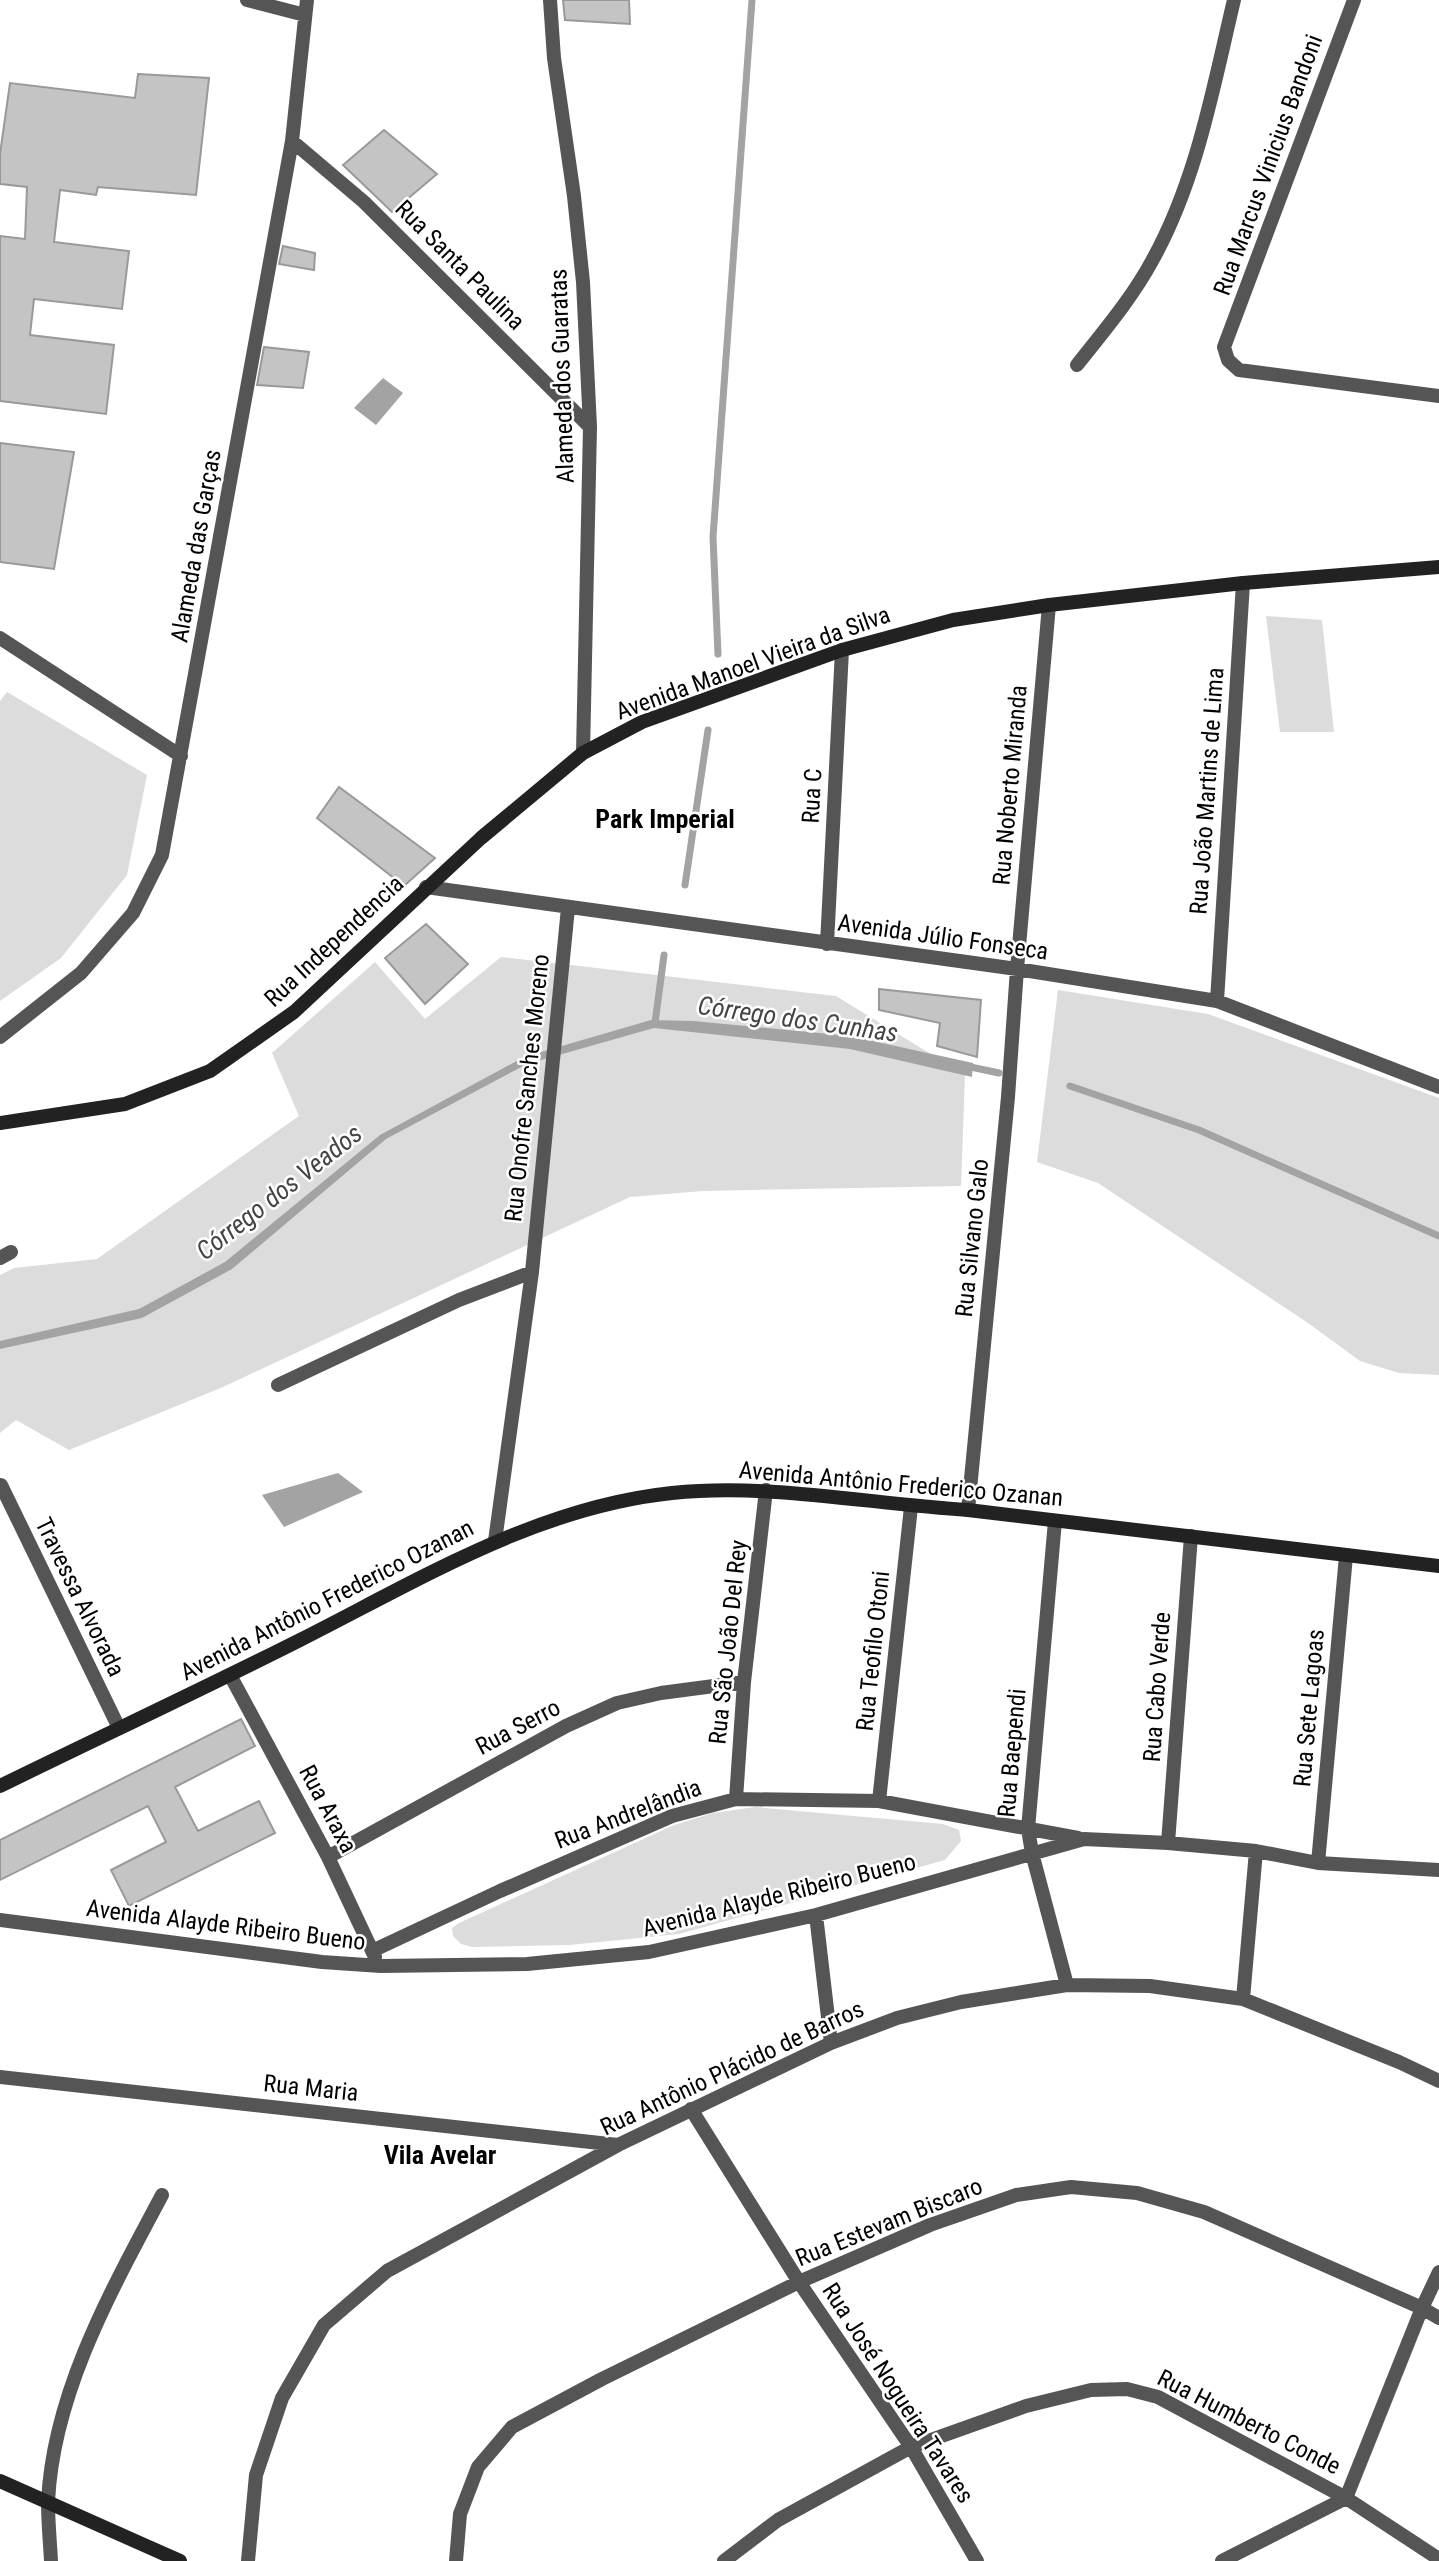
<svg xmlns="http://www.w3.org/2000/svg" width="1439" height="2561" font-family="'Roboto Condensed',sans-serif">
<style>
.green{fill:#dcdcdc}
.water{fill:#a3a3a3}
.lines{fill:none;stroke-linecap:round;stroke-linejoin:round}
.stream{stroke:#a3a3a3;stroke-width:7}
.building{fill:#c4c4c4;stroke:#999;stroke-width:2}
.street{stroke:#555;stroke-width:14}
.secondary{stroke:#222;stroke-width:14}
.labels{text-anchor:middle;stroke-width:5;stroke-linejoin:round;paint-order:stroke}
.street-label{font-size:24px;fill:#000;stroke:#fff}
.neighbourhood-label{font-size:26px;font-weight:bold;fill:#000;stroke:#fff}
.water-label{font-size:26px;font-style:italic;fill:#444;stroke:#fff}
</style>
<rect width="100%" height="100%" fill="#fff"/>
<path class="green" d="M 1266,616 L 1322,620 L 1334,732 L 1280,732 Z
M 7,692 L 147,775 L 127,875 L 61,958 L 0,1001 L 0,701 Z
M 501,957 L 836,996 L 965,1075 L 961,1186 L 703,1191 L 630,1197 L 223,1387 L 69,1450 L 16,1420 L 0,1433 L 0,1275 L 14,1268 L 97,1259 L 299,1116 L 272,1053 L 375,962 L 425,1019 Z
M 1058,990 L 1208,1014 L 1439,1098 L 1439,1375 L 1399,1373 L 1360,1361 L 1308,1323 L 1098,1183 L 1037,1162 Z
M 755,1807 L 943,1824 L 959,1830 L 961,1841 L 945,1860 L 679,1934 L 569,1945 L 472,1947 L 461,1944 L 453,1936 L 452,1928 L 459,1923 L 674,1825 L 713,1813 Z"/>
<path class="water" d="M 383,378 L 403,393 L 376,425 L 354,408 Z
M 651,1020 L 693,1021 L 850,1036 L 973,1063 L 972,1077 L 850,1049 L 654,1028 L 527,1064 L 386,1139 L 232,1269 L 142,1318 L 0,1349 L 0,1341 L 139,1309 L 225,1262 L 380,1135 L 524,1057 Z
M 338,1473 L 363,1492 L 284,1527 L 262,1495 Z"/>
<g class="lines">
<path class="stream" d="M 718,654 L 713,537 L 752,0
M 685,885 L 708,730
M 655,1023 L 664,955
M 966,1066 L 999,1073
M 1070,1086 L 1199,1130 L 1439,1236"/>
</g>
<path class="building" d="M 563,0 L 629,0 L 630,24 L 565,20 Z
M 138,74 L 209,78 L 196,195 L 98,187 L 96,195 L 60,190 L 54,242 L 129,251 L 122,309 L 34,299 L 30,335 L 114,345 L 106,414 L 0,401 L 0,236 L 25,239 L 27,187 L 0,184 L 0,154 L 10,83 L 135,98 Z
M 384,130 L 437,174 L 392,212 L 343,165 Z
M 283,246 L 315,253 L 314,270 L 279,264 Z
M 264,347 L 309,352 L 303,388 L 257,385 Z
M 0,443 L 74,452 L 54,569 L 0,562 Z
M 339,787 L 435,858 L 404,886 L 317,818 Z
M 426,924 L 468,964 L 425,1004 L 385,958 Z
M 879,989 L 981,1000 L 977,1057 L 937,1046 L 940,1023 L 879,1010 Z
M 241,1719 L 255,1746 L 175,1787 L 198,1831 L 259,1801 L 275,1833 L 129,1906 L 111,1870 L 166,1842 L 148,1806 L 0,1880 L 0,1840 Z"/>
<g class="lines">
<path class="street" d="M 247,0 L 305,15
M 550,0 L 554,58 L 574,196 L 583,282 L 590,427 L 583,753
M 1354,0 L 1224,347 L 1228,360 L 1239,370 L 1439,396
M 292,141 L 364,202 L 590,427
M 1077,365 C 1103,332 1132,298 1152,261 C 1197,180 1213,88 1234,0
M 0,638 L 181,756
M 426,887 L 1017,969 L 1217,1001 L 1439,1087
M 827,944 L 842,650
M 1217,1001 L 1243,583
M 0,1037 L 81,973 L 133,913 L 162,855 L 292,141 L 307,0
M 0,1258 L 11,1252
M 532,1272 L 568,908
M 278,1385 L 459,1300 L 532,1272 L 495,1541
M 1,1485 L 119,1728
M 968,1510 L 1008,1097 L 1017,969 L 1049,605
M 1055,1521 L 1028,1829 L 1032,1853 L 1067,1985
M 230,1675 L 328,1857 L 375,1957
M 736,1799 L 744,1682 L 766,1490
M 879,1801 L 911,1507
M 1168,1843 L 1191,1536
M 328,1857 L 566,1726 L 617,1703 L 661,1693 L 744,1682
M 1318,1863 L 1346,1556
M 816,1915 L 831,2043
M 0,1920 L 322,1962 L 381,1966 L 527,1964 L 649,1952 L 816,1915 L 1084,1839 L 1168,1843 L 1256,1851 L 1318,1863 L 1439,1870
M 372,1951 L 500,1891 L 672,1816 L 736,1799 L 879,1801 L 1078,1838
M 1243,1999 L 1256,1851
M 0,2077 L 618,2145
M 691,2109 L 799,2282 L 911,2447 L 977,2561
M 51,2561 C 50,2542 48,2522 48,2502 C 53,2393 112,2289 162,2195
M 248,2561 L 256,2475 L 282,2398 L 324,2325 L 387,2271 L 618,2145 L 831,2043 L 897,2018 L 961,2002 L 1067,1985 L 1150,1986 L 1243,1999 L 1399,2062 L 1439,2081
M 456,2561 L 460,2514 L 478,2467 L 512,2427 L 602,2379 L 799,2282 L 930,2225 L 1016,2195 L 1071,2187 L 1137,2193 L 1204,2212 L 1422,2308 L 1439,2318
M 724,2561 L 778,2520 L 911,2447 L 1026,2406 L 1091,2390 L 1127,2389 L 1158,2397 L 1346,2498 L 1439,2559
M 1222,2561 L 1346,2498 L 1422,2308 L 1439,2272"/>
<path class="secondary" d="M 0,1123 L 125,1104 L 210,1071 L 294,1012 L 481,838 L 583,753 L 642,722 L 842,650 L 953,620 L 1049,605 L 1243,583 L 1439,567
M 0,1786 C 100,1737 201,1690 300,1640 C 419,1580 537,1507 672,1493 C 771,1483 869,1504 968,1510 L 1439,1566
M 0,2481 L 180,2561"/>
</g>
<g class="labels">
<g class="street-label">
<text transform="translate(1268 165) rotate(-70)" y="8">Rua Marcus Vinicius Bandoni</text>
<text transform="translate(460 265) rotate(45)" y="8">Rua Santa Paulina</text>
<text transform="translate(562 376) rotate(-92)" y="8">Alameda dos Guaratas</text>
<text transform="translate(196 546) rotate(-80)" y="8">Alameda das Garças</text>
<text transform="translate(753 663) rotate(-20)" y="8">Avenida Manoel Vieira da Silva</text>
<text transform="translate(1010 785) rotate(-85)" y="8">Rua Noberto Miranda</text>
<text transform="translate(1207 791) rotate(-86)" y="8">Rua João Martins de Lima</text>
<text transform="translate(812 796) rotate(-87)" y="8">Rua C</text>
<text transform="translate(943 937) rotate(8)" y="8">Avenida Júlio Fonseca</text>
<text transform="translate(334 941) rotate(-43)" y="8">Rua Independencia</text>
<text transform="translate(527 1088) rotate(-84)" y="8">Rua Onofre Sanches Moreno</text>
<text transform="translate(972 1238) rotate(-84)" y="8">Rua Silvano Galo</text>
<text transform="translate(901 1484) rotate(5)" y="8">Avenida Antônio Frederico Ozanan</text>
<text transform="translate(80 1597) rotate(64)" y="8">Travessa Alvorada</text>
<text transform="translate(327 1600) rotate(-27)" y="8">Avenida Antônio Frederico Ozanan</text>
<text transform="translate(728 1642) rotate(-84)" y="8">Rua São João Del Rey</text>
<text transform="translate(873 1651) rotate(-84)" y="8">Rua Teofilo Otoni</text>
<text transform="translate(1157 1687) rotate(-86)" y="8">Rua Cabo Verde</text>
<text transform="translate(1309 1708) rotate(-85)" y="8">Rua Sete Lagoas</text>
<text transform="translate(518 1727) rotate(-28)" y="8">Rua Serro</text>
<text transform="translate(1012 1753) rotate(-85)" y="8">Rua Baependi</text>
<text transform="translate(328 1809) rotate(62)" y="8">Rua Araxa</text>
<text transform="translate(628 1814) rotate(-21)" y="8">Rua Andrelândia</text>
<text transform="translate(779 1895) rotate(-14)" y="8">Avenida Alayde Ribeiro Bueno</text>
<text transform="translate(226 1925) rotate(7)" y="8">Avenida Alayde Ribeiro Bueno</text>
<text transform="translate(732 2068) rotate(-25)" y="8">Rua Antônio Plácido de Barros</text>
<text transform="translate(311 2088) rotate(6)" y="8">Rua Maria</text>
<text transform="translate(889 2222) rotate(-22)" y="8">Rua Estevam Biscaro</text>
<text transform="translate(898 2393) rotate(57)" y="8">Rua José Nogueira Tavares</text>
<text transform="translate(1249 2422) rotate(27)" y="8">Rua Humberto Conde</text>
</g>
<g class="neighbourhood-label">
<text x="665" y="828">Park Imperial</text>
<text x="440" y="2164">Vila Avelar</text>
</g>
<g class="water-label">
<text transform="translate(798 1019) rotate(8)" y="9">Córrego dos Cunhas</text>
<text transform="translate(279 1192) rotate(-38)" y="9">Córrego dos Veados</text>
</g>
</g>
</svg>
